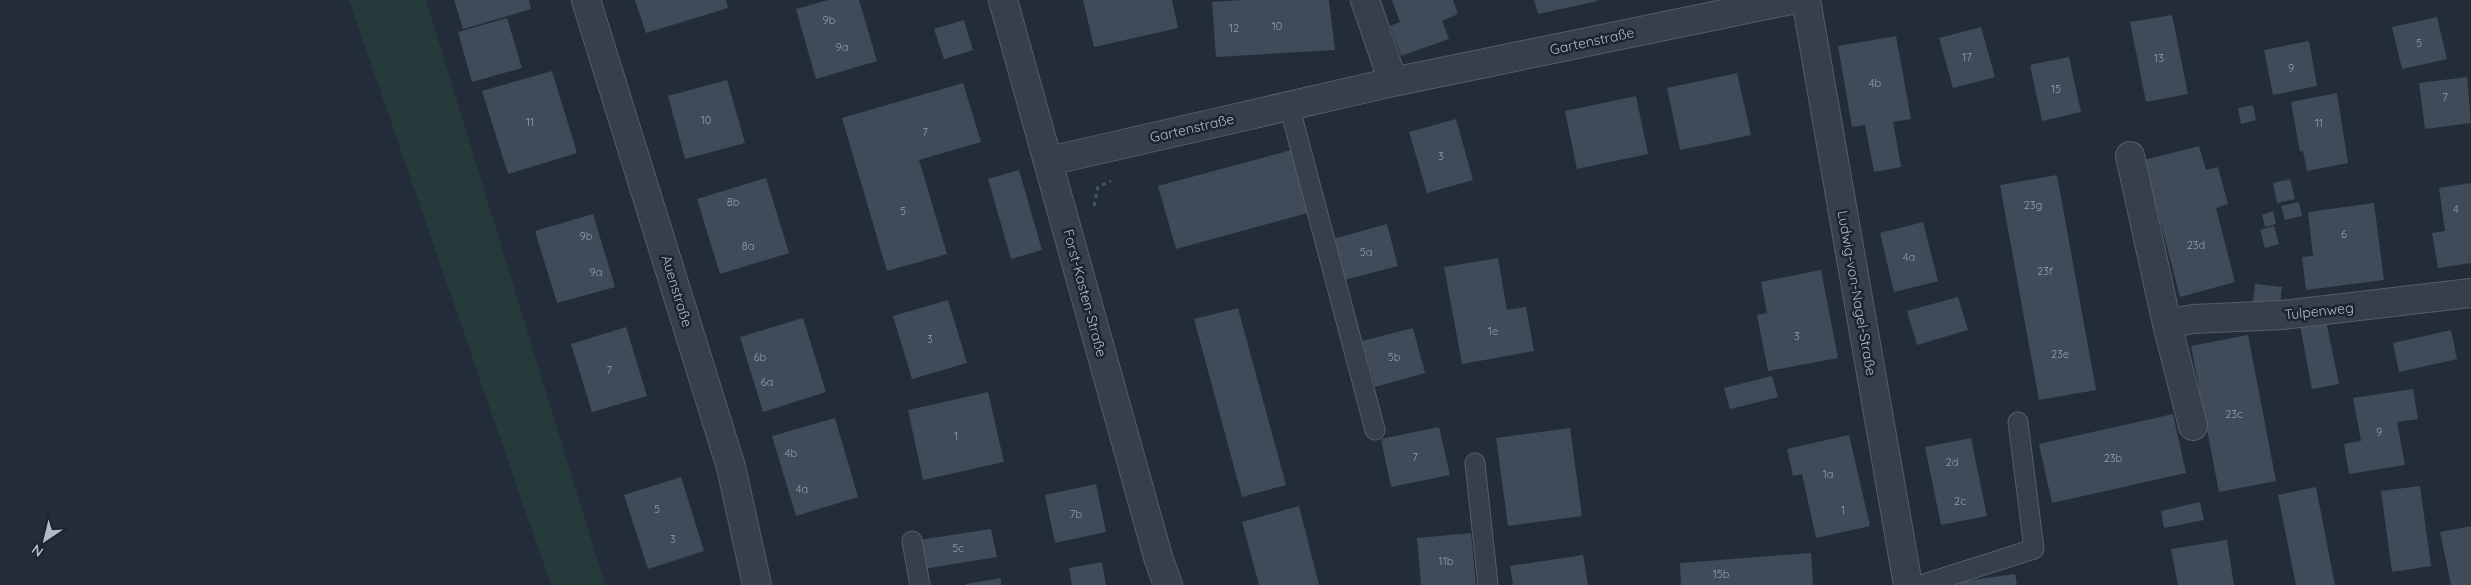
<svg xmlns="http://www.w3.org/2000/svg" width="2471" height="585" font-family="Quicksand,sans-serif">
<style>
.grass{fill:#263a3c}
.building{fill:#3f4b59}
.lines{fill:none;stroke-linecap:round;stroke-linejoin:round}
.lane-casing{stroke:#555d68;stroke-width:21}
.street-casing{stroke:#555d68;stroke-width:30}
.path{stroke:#44575a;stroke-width:3;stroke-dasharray:4 4;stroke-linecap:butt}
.lane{stroke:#363f4a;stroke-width:19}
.street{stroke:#363f4a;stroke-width:28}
.labels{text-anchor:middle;stroke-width:5;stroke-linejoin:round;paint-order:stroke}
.number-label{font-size:11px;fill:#959eab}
.street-label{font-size:14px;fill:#b2bac6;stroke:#1c242f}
</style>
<rect width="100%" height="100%" fill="#232d3a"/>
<path class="grass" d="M 349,0 L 426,0 L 605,585 L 551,585 Z"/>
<path class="building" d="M 454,0 L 529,0 L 531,9 L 463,29 Z
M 635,0 L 726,0 L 728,8 L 646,33 Z
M 828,0 L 859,0 L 877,61 L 816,79 L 796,9 Z
M 1083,0 L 1172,0 L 1178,28 L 1094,47 Z
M 1243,0 L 1329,0 L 1335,50 L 1216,57 L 1212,2 Z
M 1392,0 L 1453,0 L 1458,14 L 1442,21 L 1449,39 L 1401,56 L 1390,26 L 1400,22 Z
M 1534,0 L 1598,0 L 1598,1 L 1538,14 Z
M 2172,15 L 2188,94 L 2146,102 L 2130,22 Z
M 2437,17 L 2447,59 L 2402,69 L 2392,27 Z
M 507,18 L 522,68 L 472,82 L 458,32 Z
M 964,20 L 973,50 L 944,59 L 934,29 Z
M 1981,27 L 1995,77 L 1953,88 L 1939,38 Z
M 1896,36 L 1911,119 L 1893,122 L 1901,167 L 1874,172 L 1865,125 L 1852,127 L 1838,46 Z
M 2309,41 L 2317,86 L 2273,95 L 2264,50 Z
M 2069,57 L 2081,112 L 2042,121 L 2030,65 Z
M 552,71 L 577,153 L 508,174 L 482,91 Z
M 1737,73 L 1751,135 L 1680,150 L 1667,88 Z
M 2467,77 L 2471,123 L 2425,129 L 2419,83 Z
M 727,80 L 745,143 L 685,159 L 668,96 Z
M 963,83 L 981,142 L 919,160 L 947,254 L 887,271 L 842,118 Z
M 2337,93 L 2348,163 L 2307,171 L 2303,151 L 2300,152 L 2291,102 Z
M 1636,96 L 1648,154 L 1577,169 L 1565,111 Z
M 2253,105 L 2256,120 L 2241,124 L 2238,108 Z
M 1456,119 L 1473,180 L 1427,193 L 1409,132 Z
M 2199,146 L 2206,170 L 2218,167 L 2228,204 L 2216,208 L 2235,282 L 2180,297 L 2144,160 Z
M 1291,150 L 1308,213 L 1176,249 L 1158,186 Z
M 1019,170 L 1042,250 L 1011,259 L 988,179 Z
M 2057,175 L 2096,390 L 2039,400 L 2000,185 Z
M 766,178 L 789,253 L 720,274 L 697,199 Z
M 2290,179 L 2295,199 L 2277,203 L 2273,183 Z
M 2471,183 L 2471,263 L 2438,268 L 2432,233 L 2445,231 L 2439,188 Z
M 2299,202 L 2302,216 L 2285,220 L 2281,206 Z
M 2374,203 L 2384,280 L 2306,290 L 2302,257 L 2313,256 L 2308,212 Z
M 2273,211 L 2276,224 L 2265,227 L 2262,215 Z
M 593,214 L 615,287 L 557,303 L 535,231 Z
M 1923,222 L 1938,281 L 1894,292 L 1880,233 Z
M 1387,224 L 1398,266 L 1344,280 L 1333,239 Z
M 2274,226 L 2279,244 L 2265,248 L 2260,230 Z
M 1498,258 L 1507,310 L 1526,307 L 1534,351 L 1462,364 L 1444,267 Z
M 1821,270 L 1838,358 L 1768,371 L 1757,315 L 1767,313 L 1761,282 Z
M 2255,284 L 2282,287 L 2280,305 L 2253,302 Z
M 1958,297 L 1968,330 L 1917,345 L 1907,311 Z
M 948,300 L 967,363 L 912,379 L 893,316 Z
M 1238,308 L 1286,485 L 1242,497 L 1194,319 Z
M 803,318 L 826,392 L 763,412 L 740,337 Z
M 2326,321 L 2339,384 L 2312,389 L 2300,326 Z
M 626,327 L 647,396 L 592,412 L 571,344 Z
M 1413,328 L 1425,373 L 1375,387 L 1362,341 Z
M 2451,330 L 2457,359 L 2399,372 L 2393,343 Z
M 2248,335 L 2276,481 L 2219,492 L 2191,346 Z
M 1772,376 L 1778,397 L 1730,409 L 1724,388 Z
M 2413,389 L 2418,419 L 2397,422 L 2405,465 L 2349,474 L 2344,444 L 2361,441 L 2353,398 Z
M 988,392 L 1004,462 L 923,480 L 908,410 Z
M 2173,414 L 2186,473 L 2052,503 L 2039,444 Z
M 835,418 L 858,497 L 796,516 L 772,436 Z
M 1439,427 L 1450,475 L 1391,487 L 1381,439 Z
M 1570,428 L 1582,516 L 1508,526 L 1496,438 Z
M 1849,435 L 1870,526 L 1816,538 L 1802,474 L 1793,476 L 1787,449 Z
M 1971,438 L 1987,516 L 1941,525 L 1925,447 Z
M 681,477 L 704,551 L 648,569 L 624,495 Z
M 1096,484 L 1106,532 L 1055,543 L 1045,495 Z
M 2420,486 L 2431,566 L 2392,572 L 2381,491 Z
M 2316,487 L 2335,585 L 2296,585 L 2278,495 Z
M 2200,502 L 2204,520 L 2164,528 L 2161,511 Z
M 1299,506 L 1319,585 L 1259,585 L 1242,522 Z
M 2471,526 L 2471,585 L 2451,585 L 2440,532 Z
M 991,529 L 997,557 L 923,569 L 919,540 Z
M 1471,533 L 1476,585 L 1421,585 L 1417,538 Z
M 2227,540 L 2234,585 L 2178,585 L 2171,549 Z
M 1811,553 L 1813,585 L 1681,585 L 1680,563 Z
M 1583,555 L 1588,585 L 1513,585 L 1510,566 Z
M 1102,562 L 1106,585 L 1072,585 L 1069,568 Z
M 2015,574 L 2017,585 L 1959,585 L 1958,582 Z
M 1001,578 L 1001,585 L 966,585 L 966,584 Z"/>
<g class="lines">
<g class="lane-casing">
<path id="lane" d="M 1289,105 L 1375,430
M 1475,463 L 1488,585
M 912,541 L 920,585
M 1921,585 L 2034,549 L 2018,422"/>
</g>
<g class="street-casing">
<path id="street" d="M 586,0 L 731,467 L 757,585
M 1003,0 L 1158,557 L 1168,585
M 1365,0 L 1393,82
M 1806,0 L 1908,585
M 2130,156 L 2167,324 L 2193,426
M 1049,161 L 1393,82 L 1791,0
M 2167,324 L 2193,319 L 2282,315 L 2471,293"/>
</g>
<path class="path" d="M 1094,206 L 1098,187 L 1111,181"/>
<use href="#lane" class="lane"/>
<use href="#street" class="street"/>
</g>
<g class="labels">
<g class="number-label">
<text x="829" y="24">9b</text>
<text x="1277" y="30">10</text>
<text x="1234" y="32">12</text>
<text x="2419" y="47">5</text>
<text x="842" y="51">9a</text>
<text x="1967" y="61">17</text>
<text x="2159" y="62">13</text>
<text x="2291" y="72">9</text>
<text x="1875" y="87">4b</text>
<text x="2056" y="93">15</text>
<text x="2445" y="101">7</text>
<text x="706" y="124">10</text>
<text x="530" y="126">11</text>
<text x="2319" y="127">11</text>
<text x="925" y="136">7</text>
<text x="1441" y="160">3</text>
<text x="733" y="206">8b</text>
<text x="2033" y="209">23g</text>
<text x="2456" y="213">4</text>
<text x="903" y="215">5</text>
<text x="2344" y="238">6</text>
<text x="586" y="240">9b</text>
<text x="2196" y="249">23d</text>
<text x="748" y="250">8a</text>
<text x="1366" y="256">5a</text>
<text x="1909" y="261">4a</text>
<text x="2045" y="275">23f</text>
<text x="596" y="276">9a</text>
<text x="1493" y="335">1e</text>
<text x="1797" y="340">3</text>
<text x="930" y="343">3</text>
<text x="2060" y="358">23e</text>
<text x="760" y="361">6b</text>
<text x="1394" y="361">5b</text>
<text x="609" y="374">7</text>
<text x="767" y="386">6a</text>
<text x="2234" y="418">23c</text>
<text x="2379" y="436">9</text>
<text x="956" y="440">1</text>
<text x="791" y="457">4b</text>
<text x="1415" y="461">7</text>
<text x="2113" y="462">23b</text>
<text x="1952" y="466">2d</text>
<text x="1828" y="478">1a</text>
<text x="802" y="493">4a</text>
<text x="1960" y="505">2c</text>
<text x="657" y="513">5</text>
<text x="1843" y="514">1</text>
<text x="1076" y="518">7b</text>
<text x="673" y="543">3</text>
<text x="958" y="552">5c</text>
<text x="1446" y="565">11b</text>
<text x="1721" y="578">15b</text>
</g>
<g class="street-label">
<text transform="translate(1592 41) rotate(-12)" y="5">Gartenstraße</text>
<text transform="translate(1192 128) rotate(-13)" y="5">Gartenstraße</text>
<text transform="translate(677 291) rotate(73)" y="5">Auenstraße</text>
<text transform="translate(1085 293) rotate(75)" y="5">Forst-Kasten-Straße</text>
<text transform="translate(1857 293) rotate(80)" y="5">Ludwig-von-Nagel-Straße</text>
<text transform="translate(2319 311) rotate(-6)" y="5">Tulpenweg</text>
</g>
</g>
<g transform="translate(45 540) rotate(215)" stroke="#1c242f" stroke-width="4" paint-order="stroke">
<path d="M0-4L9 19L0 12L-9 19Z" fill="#b2bac6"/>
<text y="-8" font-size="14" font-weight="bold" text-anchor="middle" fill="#b2bac6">N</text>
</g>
</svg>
